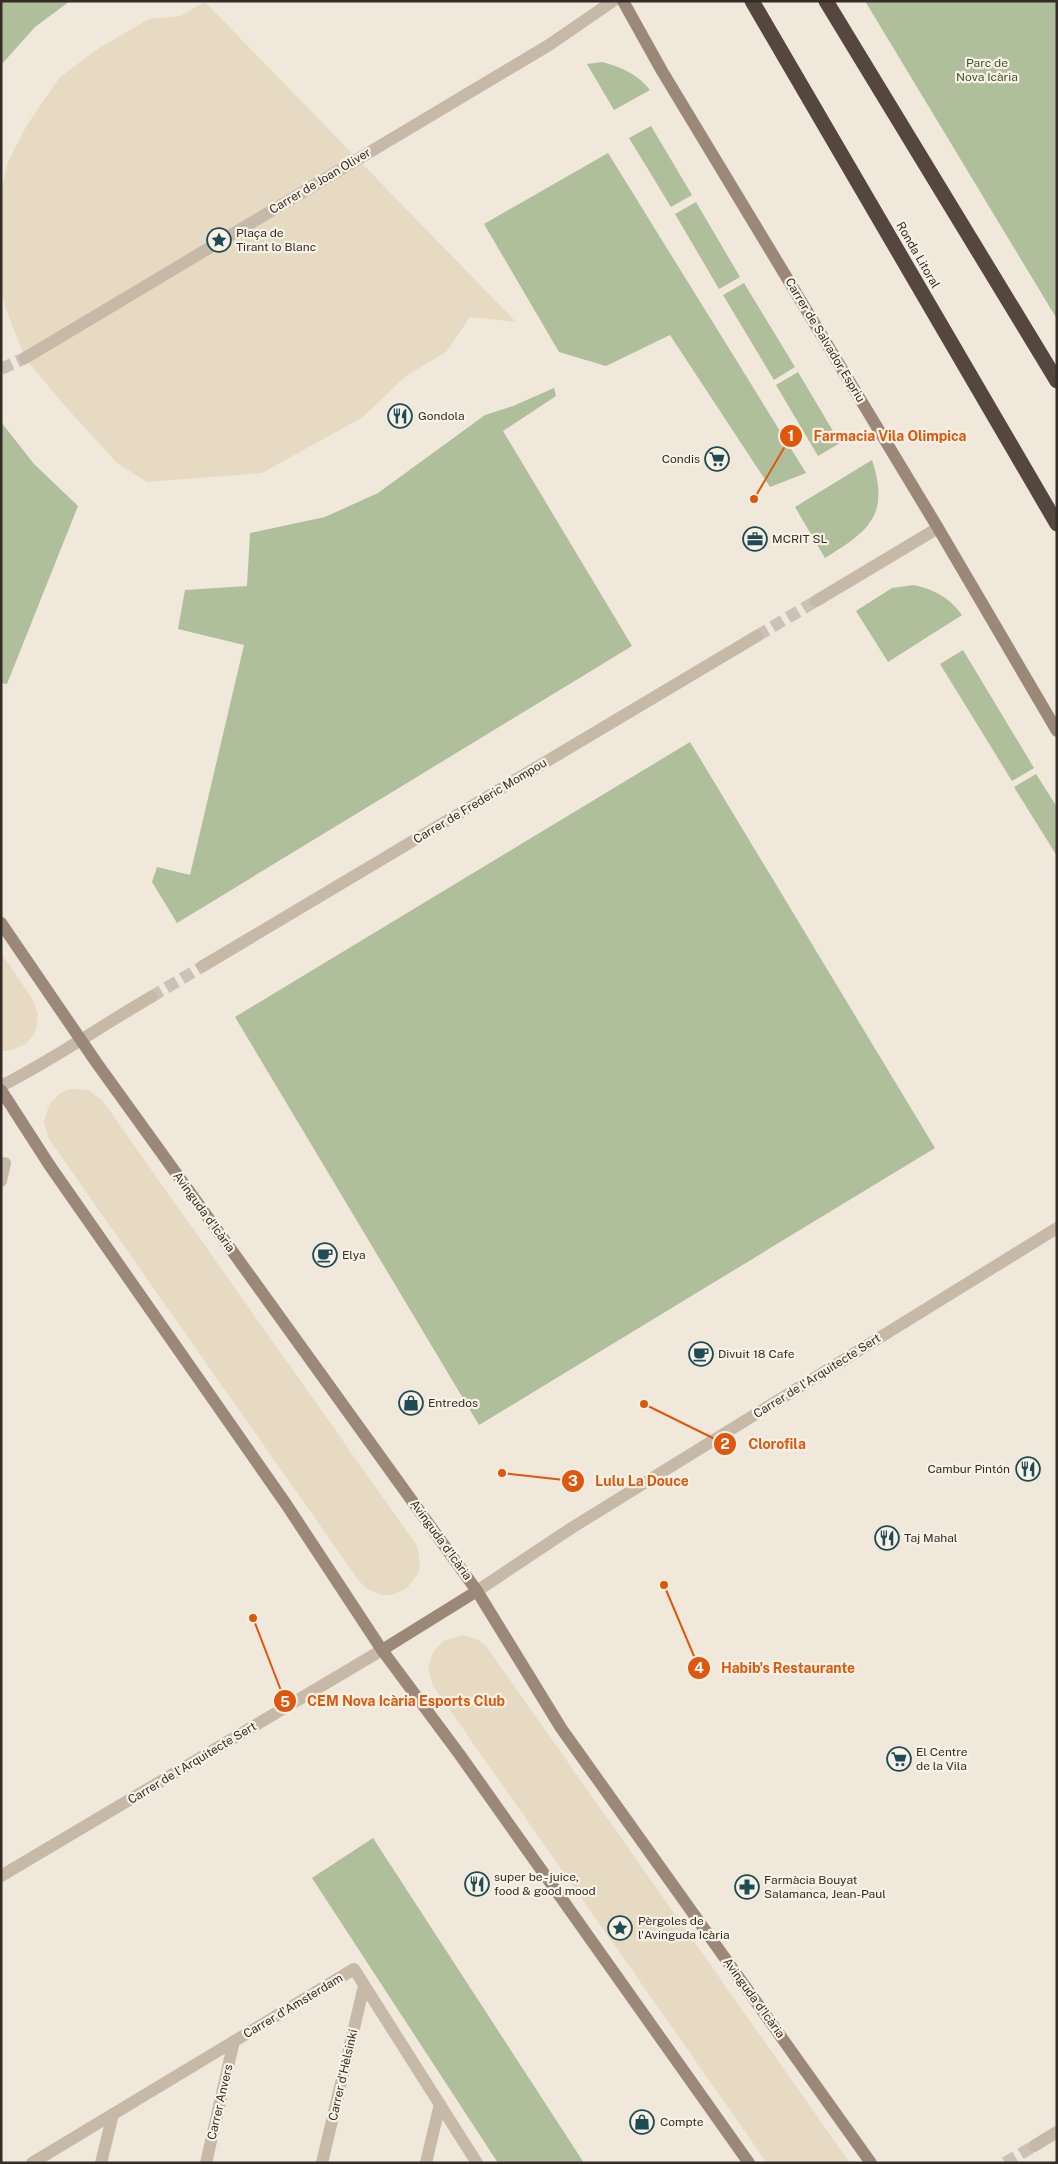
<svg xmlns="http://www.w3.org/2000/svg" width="1058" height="2164" font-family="'Public Sans',sans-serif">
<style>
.green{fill:#afbe9b}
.plaza{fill:#e7dac2}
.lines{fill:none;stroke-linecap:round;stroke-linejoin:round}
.street-tunnel{stroke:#cac2b6;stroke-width:12;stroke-dasharray:12 6;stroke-linecap:butt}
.street{stroke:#c7b9a7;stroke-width:12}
.secondary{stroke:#9b8879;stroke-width:12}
.highway{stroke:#55473f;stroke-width:15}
.labels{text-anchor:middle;stroke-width:4.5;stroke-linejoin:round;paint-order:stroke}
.park-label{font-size:12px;fill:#40512c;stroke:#f8f1e6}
.street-label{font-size:12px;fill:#342c27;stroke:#f8f1e6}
.poi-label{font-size:12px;fill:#342c27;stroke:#f8f1e6;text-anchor:start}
.leader{fill:none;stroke:#df570d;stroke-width:2}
.callout-dot{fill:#df570d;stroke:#f8f1e6;stroke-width:2}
.mark-label{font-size:15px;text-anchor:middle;font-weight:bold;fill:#fff}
.callout-label{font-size:14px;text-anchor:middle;font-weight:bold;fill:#df570d;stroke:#f8f1e6;stroke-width:4.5;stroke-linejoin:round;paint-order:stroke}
</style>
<rect width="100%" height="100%" fill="#f0e8da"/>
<path class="green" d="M 1,1 L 70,1 L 35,27 L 1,65 Z
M 865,1 L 1057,1 L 1057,319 Z
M 602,62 C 623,68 636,73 650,90 L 614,110 L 587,64 Z
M 651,126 L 692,195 L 671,207 L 629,138 Z
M 608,153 L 806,473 L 770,487 L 670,335 L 606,366 L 559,352 L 484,224 Z
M 696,202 L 740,277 L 719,289 L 675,214 Z
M 744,283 L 795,367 L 774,380 L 723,295 Z
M 798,372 L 840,443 L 818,456 L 776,385 Z
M 554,388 L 556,396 L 503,431 L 632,646 L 177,923 L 152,882 L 157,867 L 190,875 L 244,645 L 178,629 L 185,590 L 247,586 L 250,533 L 325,517 L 378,493 L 485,415 L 513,406 Z
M 1,422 L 34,464 L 78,506 L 7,684 L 1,683 Z
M 872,460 C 890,515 869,531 825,558 L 795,507 Z
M 914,585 C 935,590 949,597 962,615 L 888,662 L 856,611 L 892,588 Z
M 963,650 L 1034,768 L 1012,781 L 940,664 Z
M 690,742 L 935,1148 L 479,1425 L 235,1017 Z
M 1036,774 L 1057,807 L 1057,856 L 1014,787 Z
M 373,1838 L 584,2163 L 498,2163 L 312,1878 Z"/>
<path class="plaza" d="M 205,2 L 516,322 L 470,317 L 446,352 L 406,376 L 363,417 L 262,473 L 147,482 L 117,463 L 65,406 L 25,358 L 5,307 L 1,289 L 1,191 L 8,162 L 27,125 L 60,77 L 99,48 L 149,19 L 180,16 Z
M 1,953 L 31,997 L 38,1013 L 36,1030 L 31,1038 L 26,1044 L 9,1051 L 1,1051 Z
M 70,1089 L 88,1090 L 102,1100 L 413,1540 L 418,1548 L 420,1566 L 418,1574 L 406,1589 L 391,1595 L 382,1595 L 366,1588 L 359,1581 L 49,1139 L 44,1122 L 49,1105 L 60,1093 Z
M 462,1635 L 479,1640 L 486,1646 L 850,2163 L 767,2163 L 433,1686 L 428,1669 L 433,1652 L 443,1641 Z"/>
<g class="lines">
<path class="street-tunnel" d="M 1,369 L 25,358
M 757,636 L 816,601
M 151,997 L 203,966
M 1005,2163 L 1034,2146"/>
<path class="street" d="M 25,358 L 549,45 L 613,1
M 816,601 L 938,528
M 203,966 L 757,636
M 1,1086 C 53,1060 101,1026 151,997
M 1,1181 L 5,1163
M 477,1591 L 573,1527 L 1057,1228
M 1,1876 L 382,1650
M 1034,2146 L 1057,2132
M 32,2163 L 354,1969 L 477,2163
M 101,2163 L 113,2114
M 206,2163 L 234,2041
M 322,2163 L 364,1986
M 426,2163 L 440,2104"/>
<path class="secondary" d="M 623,1 L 662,71 L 938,528 L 1057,731
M 1,923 L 96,1062 L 477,1591 L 561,1728 L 871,2163
M 1,1090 L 50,1166 L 286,1504 L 382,1650 L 460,1755 L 749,2163
M 382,1650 L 477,1591"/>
<path class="highway" d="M 752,1 L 1057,524
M 826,1 L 1057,381"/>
</g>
<defs>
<g id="sight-ring" transform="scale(1.25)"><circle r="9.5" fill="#f8f1e6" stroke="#1f4b53" stroke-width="1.5"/><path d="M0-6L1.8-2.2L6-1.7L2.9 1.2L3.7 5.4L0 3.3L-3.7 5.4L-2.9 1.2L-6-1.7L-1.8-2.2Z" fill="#1f4b53"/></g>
<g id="restaurant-ring" transform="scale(1.25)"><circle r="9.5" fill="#f8f1e6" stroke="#1f4b53" stroke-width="1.5"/><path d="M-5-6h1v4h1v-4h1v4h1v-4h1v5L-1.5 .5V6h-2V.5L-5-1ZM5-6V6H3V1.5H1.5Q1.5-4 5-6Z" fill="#1f4b53"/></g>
<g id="supermarket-ring" transform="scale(1.25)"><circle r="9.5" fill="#f8f1e6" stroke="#1f4b53" stroke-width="1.5"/><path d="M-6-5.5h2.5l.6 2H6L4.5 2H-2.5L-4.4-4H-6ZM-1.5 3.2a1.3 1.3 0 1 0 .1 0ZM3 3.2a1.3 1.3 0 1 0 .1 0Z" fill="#1f4b53"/></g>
<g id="office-ring" transform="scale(1.25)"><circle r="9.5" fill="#f8f1e6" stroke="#1f4b53" stroke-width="1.5"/><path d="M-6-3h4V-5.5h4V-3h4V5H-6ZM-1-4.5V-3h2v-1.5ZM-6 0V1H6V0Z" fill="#1f4b53"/></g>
<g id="cafe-ring" transform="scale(1.25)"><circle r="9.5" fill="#f8f1e6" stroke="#1f4b53" stroke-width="1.5"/><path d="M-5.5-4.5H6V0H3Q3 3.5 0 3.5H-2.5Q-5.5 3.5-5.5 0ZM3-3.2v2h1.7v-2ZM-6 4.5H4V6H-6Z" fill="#1f4b53"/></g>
<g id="shop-ring" transform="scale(1.25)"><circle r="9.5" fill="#f8f1e6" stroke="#1f4b53" stroke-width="1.5"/><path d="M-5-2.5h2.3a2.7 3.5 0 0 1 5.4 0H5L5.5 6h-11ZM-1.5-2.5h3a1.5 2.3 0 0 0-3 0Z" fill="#1f4b53"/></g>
<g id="pharmacy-ring" transform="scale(1.25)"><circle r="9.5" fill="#f8f1e6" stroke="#1f4b53" stroke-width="1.5"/><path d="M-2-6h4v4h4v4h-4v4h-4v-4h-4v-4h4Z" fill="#1f4b53"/></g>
</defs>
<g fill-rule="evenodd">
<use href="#sight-ring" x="219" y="240"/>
<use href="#restaurant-ring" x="400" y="416"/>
<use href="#supermarket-ring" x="717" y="459"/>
<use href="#office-ring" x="755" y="539"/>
<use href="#cafe-ring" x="325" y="1255"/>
<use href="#cafe-ring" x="701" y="1354"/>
<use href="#shop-ring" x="411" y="1403"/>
<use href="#restaurant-ring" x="1028" y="1469"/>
<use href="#restaurant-ring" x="887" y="1538"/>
<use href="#supermarket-ring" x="899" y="1759"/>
<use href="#restaurant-ring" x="477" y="1884"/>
<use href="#pharmacy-ring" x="747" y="1887"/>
<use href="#sight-ring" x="620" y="1928"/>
<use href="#shop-ring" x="642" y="2122"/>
</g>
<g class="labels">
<g class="park-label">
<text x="987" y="67">Parc de<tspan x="987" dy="14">Nova Icària</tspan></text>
</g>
<g class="street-label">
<text transform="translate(320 181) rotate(-31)" y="4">Carrer de Joan Oliver</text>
<text transform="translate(918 255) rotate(60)" y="4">Ronda Litoral</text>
<text transform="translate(825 340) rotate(59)" y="4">Carrer de Salvador Espriu</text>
<text transform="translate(480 801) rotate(-31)" y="4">Carrer de Frederic Mompou</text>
<text transform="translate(204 1212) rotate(54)" y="4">Avinguda d'Icària</text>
<text transform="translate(817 1376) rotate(-32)" y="4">Carrer de l'Arquitecte Sert</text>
<text transform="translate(441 1540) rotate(54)" y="4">Avinguda d'Icària</text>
<text transform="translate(192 1763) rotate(-31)" y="4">Carrer de l'Arquitecte Sert</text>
<text transform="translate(754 1998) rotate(54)" y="4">Avinguda d'Icària</text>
<text transform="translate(293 2006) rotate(-31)" y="4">Carrer d'Amsterdam</text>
<text transform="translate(343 2075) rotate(-77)" y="4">Carrer d'Hèlsinki</text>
<text transform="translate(220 2102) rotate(-77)" y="4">Carrer Anvers</text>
</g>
<g class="poi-label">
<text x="236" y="237">Plaça de<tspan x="236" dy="14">Tirant lo Blanc</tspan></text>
<text x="418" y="420">Gondola</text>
<text x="700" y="463" text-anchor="end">Condis</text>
<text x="772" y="543">MCRIT SL</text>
<text x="342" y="1259">Elya</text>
<text x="718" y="1358">Divuit 18 Cafe</text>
<text x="428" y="1407">Entredos</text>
<text x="1010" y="1473" text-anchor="end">Cambur Pintón</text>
<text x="904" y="1542">Taj Mahal</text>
<text x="916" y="1756">El Centre<tspan x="916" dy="14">de la Vila</tspan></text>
<text x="494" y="1881">super be - juice,<tspan x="494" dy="14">food &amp; good mood</tspan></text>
<text x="764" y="1884">Farmàcia Bouyat<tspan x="764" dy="14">Salamanca, Jean-Paul</tspan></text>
<text x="638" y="1925">Pèrgoles de<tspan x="638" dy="14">l'Avinguda Icària</tspan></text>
<text x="660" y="2126">Compte</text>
</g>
</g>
<path class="leader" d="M754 499L791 436M644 1404L725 1444M502 1473L573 1481M664 1585L699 1668M253 1618L285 1701"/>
<g class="callout-dot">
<circle cx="754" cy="499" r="5"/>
<circle cx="644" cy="1404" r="5"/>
<circle cx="502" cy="1473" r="5"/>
<circle cx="664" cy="1585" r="5"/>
<circle cx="253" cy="1618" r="5"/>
<circle cx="791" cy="436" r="12"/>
<circle cx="725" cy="1444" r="12"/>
<circle cx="573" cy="1481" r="12"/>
<circle cx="699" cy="1668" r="12"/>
<circle cx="285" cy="1701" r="12"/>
</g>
<g class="mark-label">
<text x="791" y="441">1</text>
<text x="725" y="1449">2</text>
<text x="573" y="1486">3</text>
<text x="699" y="1673">4</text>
<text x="285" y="1707">5</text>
</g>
<g class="callout-label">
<text x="890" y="441">Farmacia Vila Olimpica</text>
<text x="777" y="1449">Clorofila</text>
<text x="642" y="1486">Lulu La Douce</text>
<text x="788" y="1673">Habib's Restaurante</text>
<text x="406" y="1706">CEM Nova Icària Esports Club</text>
</g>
<rect width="1058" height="2164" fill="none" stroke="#342c27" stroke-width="5"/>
</svg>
